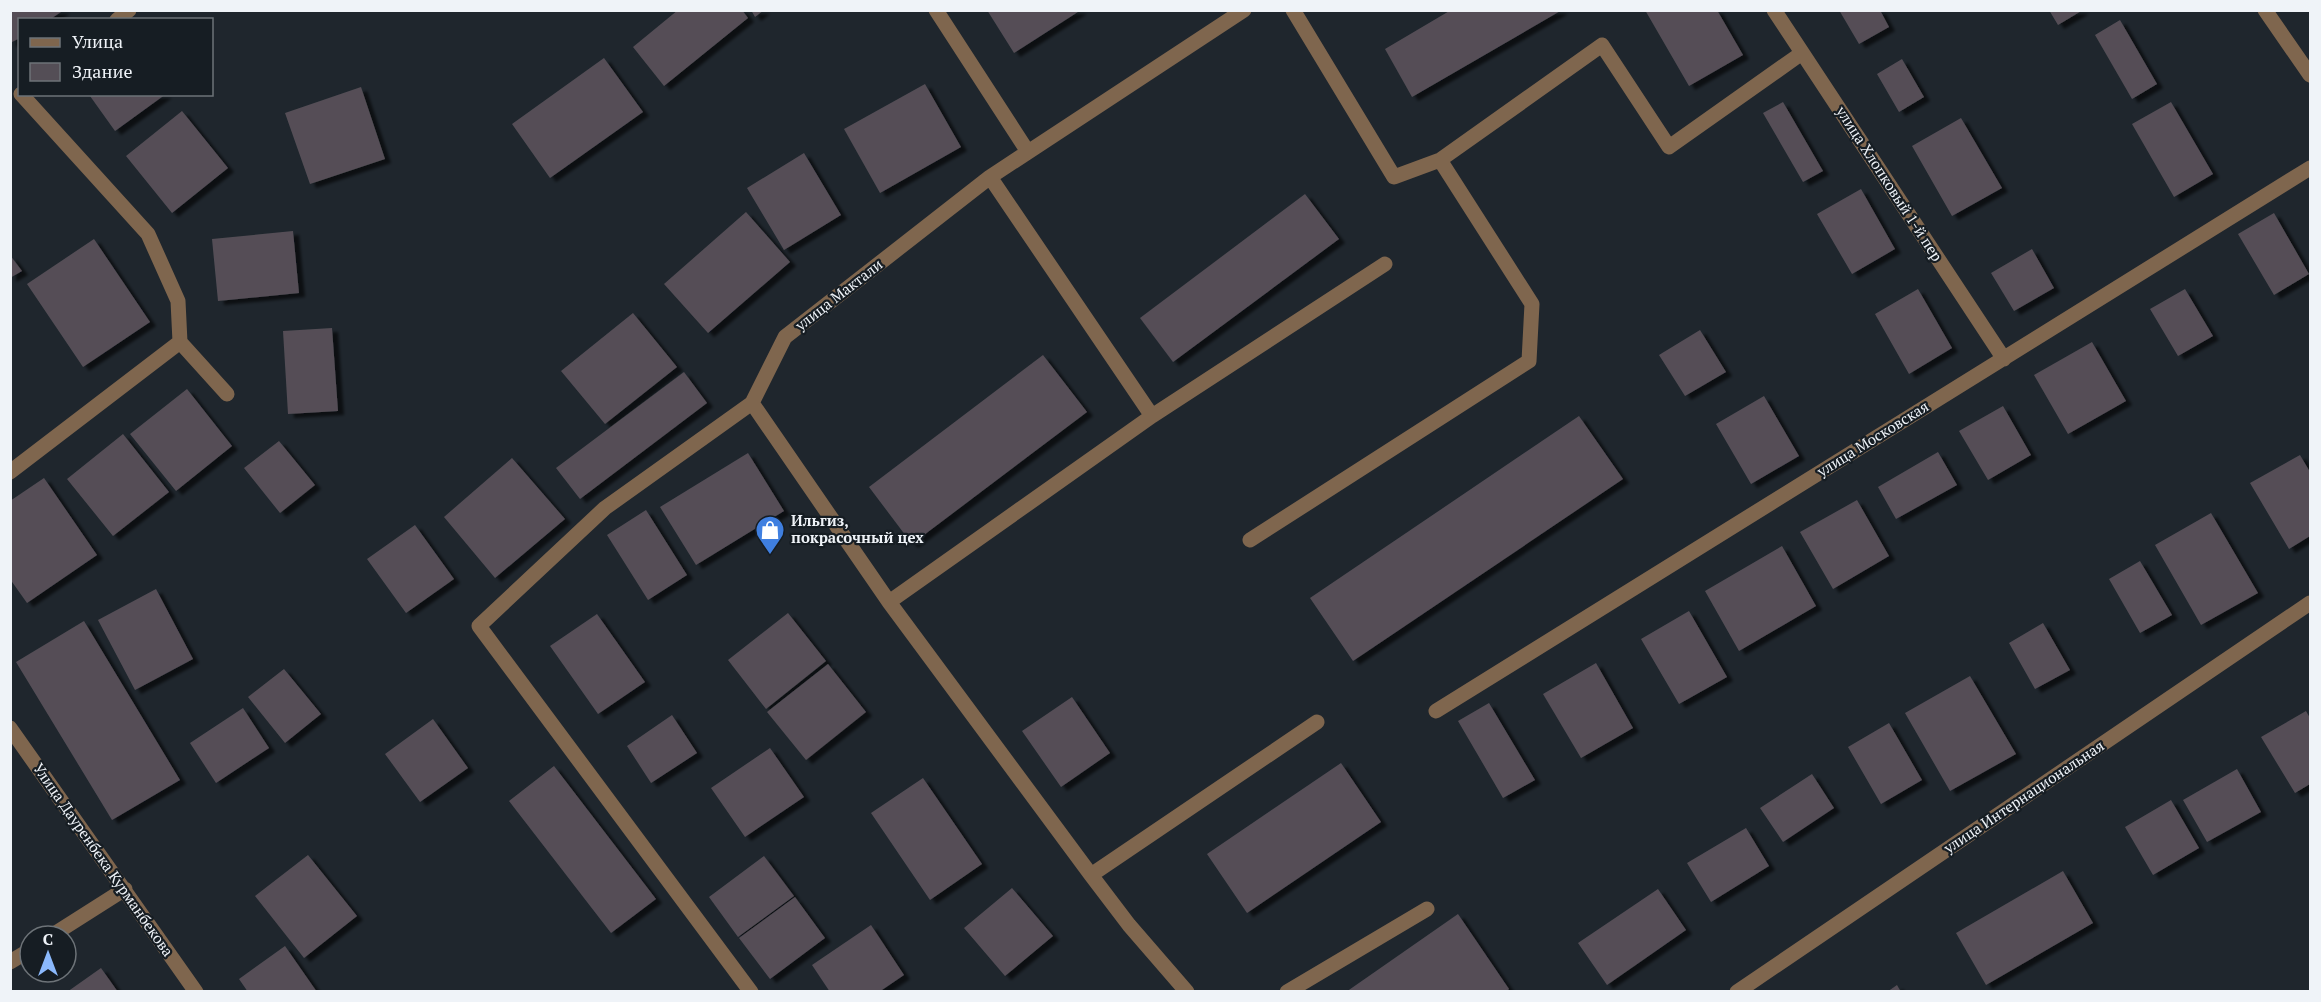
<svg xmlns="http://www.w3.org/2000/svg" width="2321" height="1002" font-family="'PT Serif',serif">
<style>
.building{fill:#544e56;filter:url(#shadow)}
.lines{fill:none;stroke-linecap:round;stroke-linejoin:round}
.minor{stroke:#7f664e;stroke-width:15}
.labels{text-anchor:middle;stroke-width:4.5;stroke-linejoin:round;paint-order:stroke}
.street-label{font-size:15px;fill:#eff3f8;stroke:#161d23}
.poi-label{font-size:15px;font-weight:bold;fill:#eff3f8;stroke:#161d23;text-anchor:start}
</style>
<defs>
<filter id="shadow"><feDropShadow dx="6" dy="4" stdDeviation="1.5" flood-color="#0009"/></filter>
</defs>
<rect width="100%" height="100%" fill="#1f262d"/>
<path class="building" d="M 10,10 L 64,10 L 49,20 L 20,20 L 20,38 L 10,43 Z
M 678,10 L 742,10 L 748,18 L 664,86 L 633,47 Z
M 751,10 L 764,10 L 755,17 Z
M 987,10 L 1081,10 L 1014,53 Z
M 1451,10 L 1562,10 L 1412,97 L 1385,49 Z
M 1645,10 L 1717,10 L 1743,55 L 1689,86 Z
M 1839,10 L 1880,10 L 1889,27 L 1859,44 Z
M 2049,10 L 2083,10 L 2058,25 Z
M 2120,20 L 2157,84 L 2132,99 L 2095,35 Z
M 604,58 L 643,112 L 550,178 L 512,124 Z
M 1902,59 L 1924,97 L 1899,112 L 1877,74 Z
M 925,84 L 961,147 L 880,193 L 844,129 Z
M 361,87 L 385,159 L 310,184 L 285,113 Z
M 92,94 L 166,94 L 115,131 L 90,96 Z
M 1783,102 L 1823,171 L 1803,182 L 1763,113 Z
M 2171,102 L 2213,174 L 2174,197 L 2132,124 Z
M 182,111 L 228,168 L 172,213 L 126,156 Z
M 1961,118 L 2002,188 L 1952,216 L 1912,146 Z
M 804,153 L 841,215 L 784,250 L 747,188 Z
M 1861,189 L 1895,249 L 1852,274 L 1817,214 Z
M 1305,194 L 1339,239 L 1173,362 L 1140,318 Z
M 746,212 L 790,262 L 708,333 L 664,284 Z
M 2274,213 L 2309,274 L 2274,295 L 2238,234 Z
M 293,231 L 299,293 L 218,301 L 212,239 Z
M 94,239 L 150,322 L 83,367 L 27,284 Z
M 2032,249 L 2054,288 L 2014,311 L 1991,273 Z
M 10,255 L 22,271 L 10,278 Z
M 1918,289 L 1952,348 L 1909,374 L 1875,314 Z
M 2185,289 L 2213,336 L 2178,356 L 2150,309 Z
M 633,313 L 677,367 L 605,424 L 561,371 Z
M 332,328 L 338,411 L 288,414 L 283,331 Z
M 1700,330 L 1726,372 L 1685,396 L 1659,355 Z
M 2092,342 L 2126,401 L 2068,434 L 2034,375 Z
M 1043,355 L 1087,412 L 912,544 L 869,487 Z
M 684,372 L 707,403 L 580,499 L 556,468 Z
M 187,389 L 232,446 L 176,491 L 130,434 Z
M 1764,396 L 1799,456 L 1751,484 L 1716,424 Z
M 2003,406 L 2031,455 L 1988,480 L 1959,431 Z
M 1579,416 L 1623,479 L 1353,661 L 1310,598 Z
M 123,434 L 169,492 L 113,536 L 67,479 Z
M 279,441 L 315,485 L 280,513 L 244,468 Z
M 1938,452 L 1957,485 L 1896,519 L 1878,487 Z
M 748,453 L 784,511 L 696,565 L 660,507 Z
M 2300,455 L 2310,472 L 2310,536 L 2289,549 L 2250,483 Z
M 512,458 L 565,519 L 495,578 L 444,517 Z
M 44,478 L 97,555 L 27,603 L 10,579 L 10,501 Z
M 1857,500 L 1889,556 L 1833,589 L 1800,532 Z
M 646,510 L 687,575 L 648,600 L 607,535 Z
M 2211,513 L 2258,593 L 2201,625 L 2155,545 Z
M 415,525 L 454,579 L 406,613 L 367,559 Z
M 1782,546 L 1816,606 L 1739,651 L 1705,591 Z
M 2140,561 L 2172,615 L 2140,633 L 2109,579 Z
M 156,589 L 193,659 L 135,690 L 98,620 Z
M 1689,611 L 1727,677 L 1679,704 L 1641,639 Z
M 788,613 L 826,661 L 766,709 L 728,660 Z
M 597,614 L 645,682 L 598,714 L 550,646 Z
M 84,621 L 180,780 L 112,820 L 16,662 Z
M 2043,623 L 2070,670 L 2035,689 L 2009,643 Z
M 1596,663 L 1633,728 L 1581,758 L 1543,694 Z
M 828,664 L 866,712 L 806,760 L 767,712 Z
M 284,669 L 321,714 L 285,743 L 248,697 Z
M 1970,676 L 2016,754 L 1950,791 L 1905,713 Z
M 1072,697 L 1110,753 L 1061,787 L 1022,731 Z
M 1489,703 L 1535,780 L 1503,798 L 1458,721 Z
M 243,708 L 269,748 L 216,783 L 190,743 Z
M 2306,711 L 2310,718 L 2310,784 L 2295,793 L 2261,737 Z
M 672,715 L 697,753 L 651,783 L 627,746 Z
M 433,719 L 468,768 L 420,802 L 385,754 Z
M 1889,723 L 1922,780 L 1881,804 L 1848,747 Z
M 770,748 L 804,797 L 745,837 L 711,788 Z
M 1341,763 L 1381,822 L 1247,913 L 1207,854 Z
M 554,766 L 656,899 L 611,933 L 509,801 Z
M 2237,769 L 2261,812 L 2207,842 L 2183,800 Z
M 1812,774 L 1834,808 L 1783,842 L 1760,808 Z
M 923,778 L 982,864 L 930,900 L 871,813 Z
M 2171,800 L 2199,848 L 2153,875 L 2125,827 Z
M 1746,828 L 1769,866 L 1711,902 L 1687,863 Z
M 308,855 L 357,916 L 304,958 L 255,896 Z
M 764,856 L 794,896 L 738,937 L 709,897 Z
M 2063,871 L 2093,923 L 1986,985 L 1956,933 Z
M 1012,888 L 1053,936 L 1005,976 L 964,928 Z
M 1658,889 L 1686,930 L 1607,985 L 1578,943 Z
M 795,897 L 825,938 L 770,979 L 739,938 Z
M 1458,914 L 1509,989 L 1506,992 L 1346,992 Z
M 871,925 L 904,975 L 879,992 L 830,992 L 812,965 Z
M 285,946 L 317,992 L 248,992 L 239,979 Z
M 101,968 L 118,992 L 67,992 Z
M 1897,985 L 1901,992 L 1887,992 Z"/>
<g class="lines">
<path class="minor" d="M 936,10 L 1028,152
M 1293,10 L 1394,177 L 1440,160 L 1602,45 L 1669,147 L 1802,53
M 1774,10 L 2004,359
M 2265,10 L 2310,75
M 117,20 L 129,10
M 21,94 L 148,234 L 178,301 L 180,342
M 990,177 L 1152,416 L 1385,264
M 752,403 L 889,602 L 1091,875 L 1129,925 L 1187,992
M 10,472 L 180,342 L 227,394
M 1250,540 L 1529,361 L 1532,304 L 1440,160
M 889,602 L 1152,416
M 1436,711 L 2310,168
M 10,728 L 196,992
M 1091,875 L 1317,722
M 51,936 L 125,889
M 10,962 L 30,950
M 751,992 L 479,626 L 605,508 L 752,403 L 785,337 L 990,177 L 1244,10
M 1287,992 L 1427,909
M 1737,992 L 2310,603"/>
</g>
<defs>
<g id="shop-pin" transform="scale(1.5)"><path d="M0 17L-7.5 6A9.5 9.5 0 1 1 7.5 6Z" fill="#3f7fe0" stroke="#161d23"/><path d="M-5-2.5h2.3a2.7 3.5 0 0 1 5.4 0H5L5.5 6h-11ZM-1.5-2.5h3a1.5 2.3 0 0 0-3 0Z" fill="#fff"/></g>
</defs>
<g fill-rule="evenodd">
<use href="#shop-pin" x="770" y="530"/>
</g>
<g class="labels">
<g class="street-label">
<text transform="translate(1889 184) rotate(57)" y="5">улица Хлопковый 1-й пер</text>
<text transform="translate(839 295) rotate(-38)" y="5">улица Мактали</text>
<text transform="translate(1873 439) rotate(-32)" y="5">улица Московская</text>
<text transform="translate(2024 797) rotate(-34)" y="5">улица Интернациональная</text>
<text transform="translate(103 860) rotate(55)" y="5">Улица Дауренбека Курманбекова</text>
</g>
<g class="poi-label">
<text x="791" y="526">Ильгиз,<tspan x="791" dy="17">покрасочный цех</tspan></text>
</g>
</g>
<rect width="2321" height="1002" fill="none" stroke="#eff3f8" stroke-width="24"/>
<rect x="18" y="18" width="195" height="78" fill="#161d23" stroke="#6d7378" stroke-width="1.5"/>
<rect x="30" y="38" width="30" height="9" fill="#7f664e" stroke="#6d7378" stroke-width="1.5"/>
<text x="72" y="48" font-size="18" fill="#eff3f8">Улица</text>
<rect x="30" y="63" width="30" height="18" fill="#544e56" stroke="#6d7378" stroke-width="1.5"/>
<text x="72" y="78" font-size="18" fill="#eff3f8">Здание</text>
<g transform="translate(48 954)"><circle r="28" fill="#161d23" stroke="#6d7378" stroke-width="1.5"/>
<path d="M0-4.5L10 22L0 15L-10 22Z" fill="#8bb9fc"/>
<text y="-9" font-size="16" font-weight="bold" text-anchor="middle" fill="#eff3f8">С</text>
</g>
</svg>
